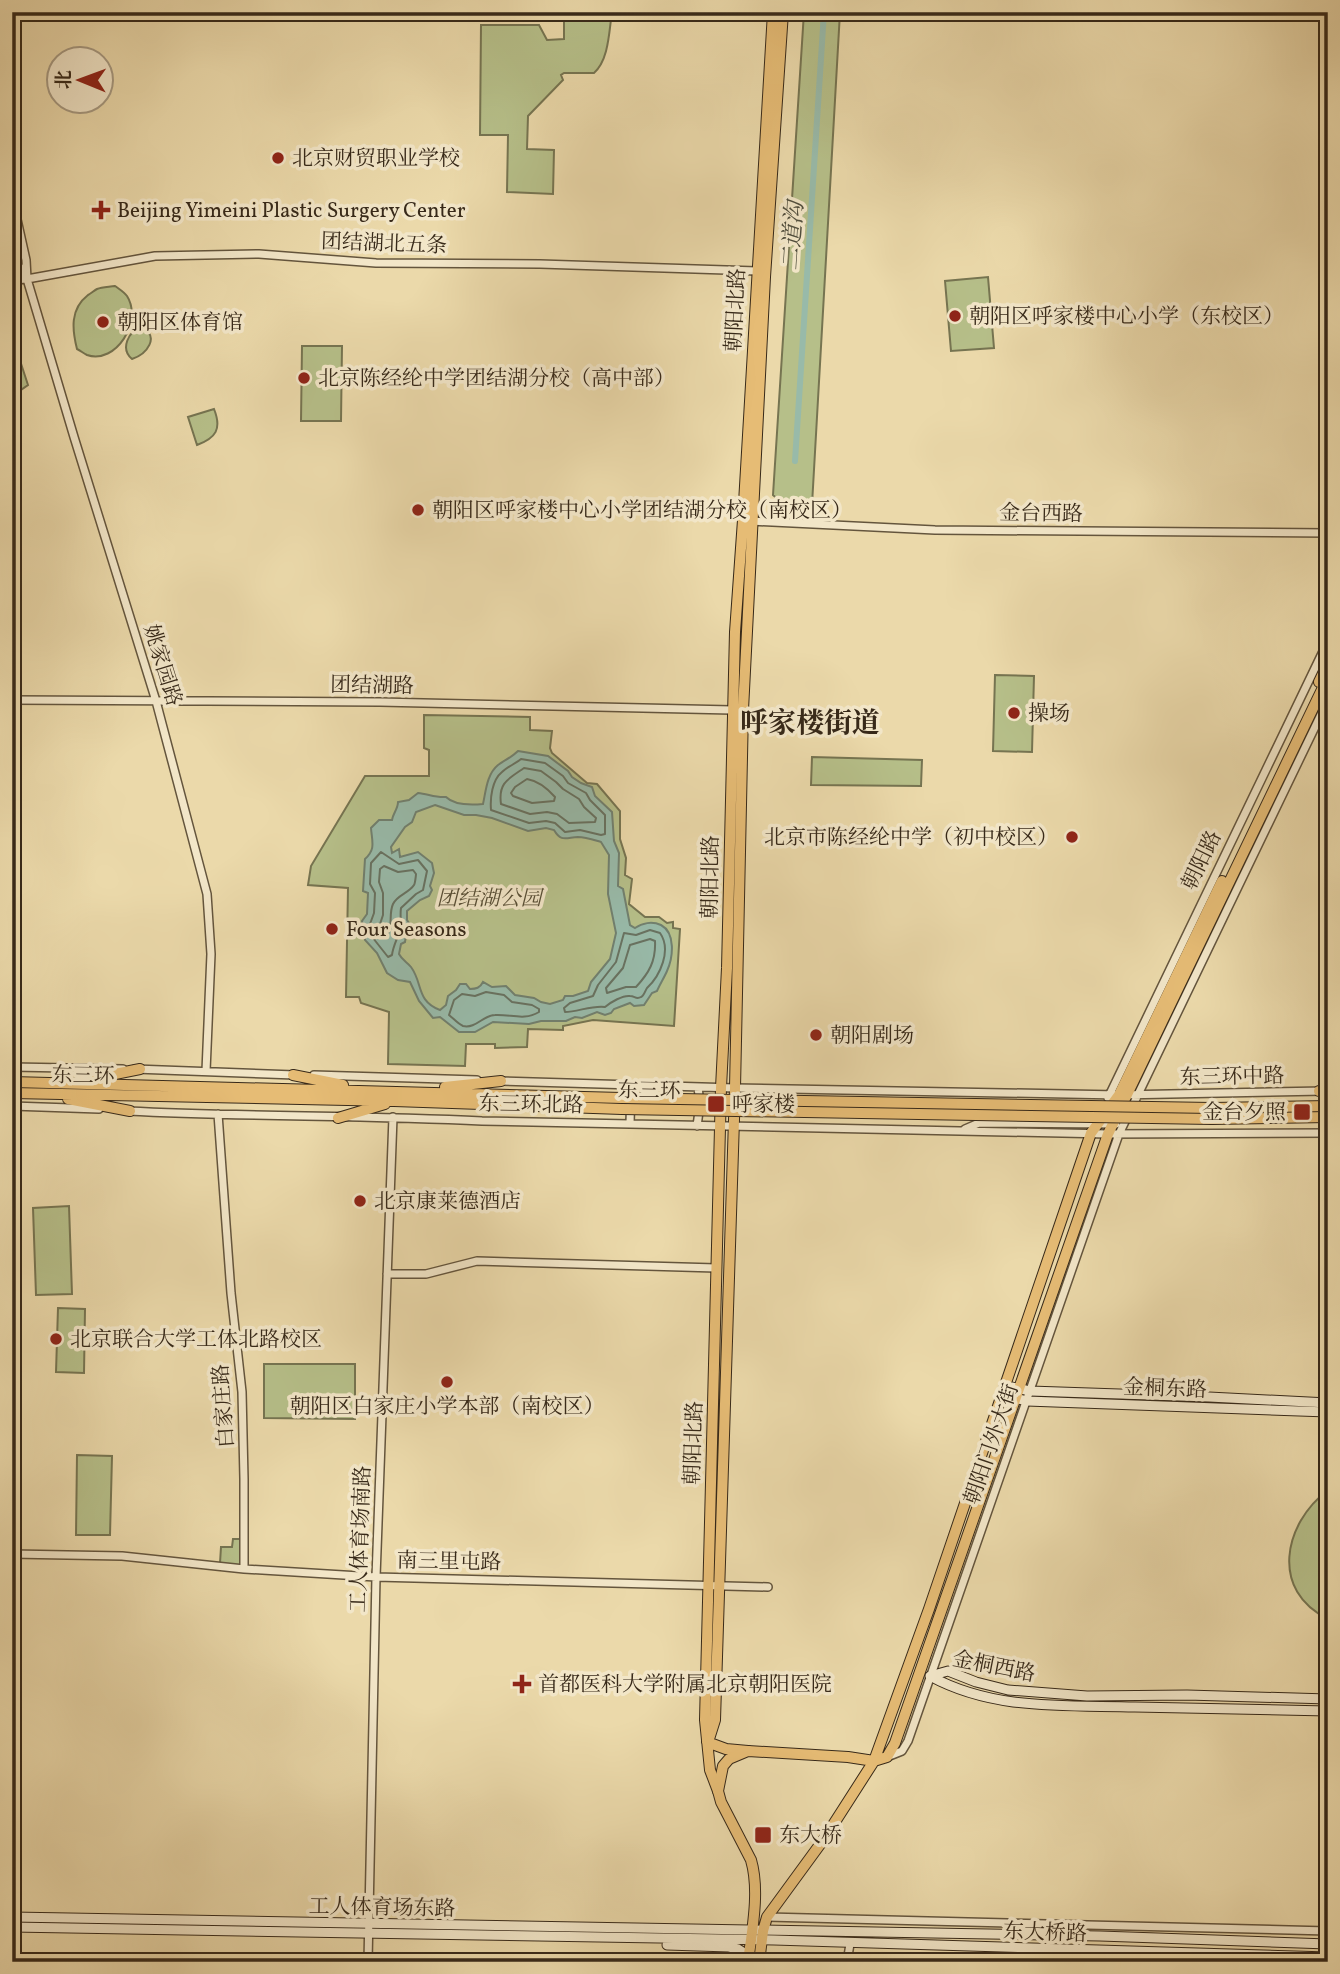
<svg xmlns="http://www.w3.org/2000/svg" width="1340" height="1974" font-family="Vollkorn,'Noto Serif SC',serif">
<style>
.green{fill:#b6bf89;stroke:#767451;stroke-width:2}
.water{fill:#98baa9;stroke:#71806f;stroke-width:2;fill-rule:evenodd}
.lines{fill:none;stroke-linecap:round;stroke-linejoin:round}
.shore{stroke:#687261;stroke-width:2}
.canal{stroke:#98baa9;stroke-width:6}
.tertiary-casing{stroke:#64553d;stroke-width:10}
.secondary-casing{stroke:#372919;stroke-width:11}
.primary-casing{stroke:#372919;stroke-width:12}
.trunk-casing{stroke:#372919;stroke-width:12}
.tertiary{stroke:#f2e6c8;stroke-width:7}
.secondary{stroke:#f2e6c8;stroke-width:9}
.primary{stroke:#e6bc75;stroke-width:10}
.trunk{stroke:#e6bc75;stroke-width:10}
.trunk-bridge-casing{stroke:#372919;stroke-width:12;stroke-linecap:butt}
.trunk-bridge{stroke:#e6bc75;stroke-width:10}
.poi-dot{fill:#8f2418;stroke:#f2e6c8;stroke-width:2.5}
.labels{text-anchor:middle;stroke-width:7;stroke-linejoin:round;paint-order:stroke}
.poi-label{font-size:21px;fill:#372919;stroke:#f2e6c8;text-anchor:start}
.street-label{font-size:21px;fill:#372919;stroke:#f2e6c8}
.park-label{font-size:21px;font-style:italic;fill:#574e35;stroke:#f2e6c8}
.water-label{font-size:23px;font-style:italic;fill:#4f4d3d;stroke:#f2e6c8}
.district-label{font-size:28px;font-weight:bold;fill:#372919;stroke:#f2e6c8}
</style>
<rect width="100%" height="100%" fill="#ebd9aa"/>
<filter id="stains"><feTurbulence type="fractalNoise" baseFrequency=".00286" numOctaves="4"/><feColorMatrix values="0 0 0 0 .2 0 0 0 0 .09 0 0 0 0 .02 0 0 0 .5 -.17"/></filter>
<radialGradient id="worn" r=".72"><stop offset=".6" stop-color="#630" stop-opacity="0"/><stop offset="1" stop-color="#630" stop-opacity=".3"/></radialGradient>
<path class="green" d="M 564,12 L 612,12 C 609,31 609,60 594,73 L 564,73 L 561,75 L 563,80 L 528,116 L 527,149 L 554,150 L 553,194 L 507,192 L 508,135 L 480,135 L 481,25 L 539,25 L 547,40 L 564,39 Z
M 804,12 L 840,12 L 812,505 L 781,502 L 773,495 Z
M 988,277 L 994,348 L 951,351 L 945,281 Z
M 115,286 C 119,289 124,292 127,296 C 143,321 116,365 87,355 C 83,353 81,351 77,349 C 72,329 70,309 88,295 C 90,294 95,290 97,289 C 102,287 109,287 115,286 Z
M 142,327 C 160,337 147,354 132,359 C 120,349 128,331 142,327 Z
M 12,336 L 28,385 L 12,396 Z
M 302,346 L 342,346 L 341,421 L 301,421 Z
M 214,409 C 222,429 216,438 197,445 L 188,417 Z
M 995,675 L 1034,676 L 1032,752 L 993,751 Z
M 424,715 L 530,717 L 530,730 L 552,731 L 550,748 L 552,753 L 587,783 L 597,784 L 620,811 L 620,839 L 626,858 L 625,875 L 632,879 L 629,904 L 645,917 L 659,917 L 667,923 L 673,922 L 673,928 L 680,929 L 674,1026 L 593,1020 L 563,1026 L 563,1030 L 528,1029 L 527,1047 L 495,1048 L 495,1044 L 466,1044 L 465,1066 L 388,1064 L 389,1012 L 361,1003 L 359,997 L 346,997 L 348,888 L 308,885 L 311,866 L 365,776 L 429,776 L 429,750 L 424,748 Z
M 812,757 L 922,760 L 921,786 L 811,785 Z
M 69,1206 L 72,1294 L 36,1295 L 33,1208 Z
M 58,1308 L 85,1309 L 84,1373 L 56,1372 Z
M 264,1364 L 355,1364 L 355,1419 L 264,1418 Z
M 77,1455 L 112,1456 L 110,1535 L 76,1535 Z
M 1328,1490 L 1328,1619 C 1270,1591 1283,1524 1328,1490 Z
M 233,1539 L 241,1539 L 240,1566 L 220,1563 L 221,1547 L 232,1547 Z"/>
<path class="water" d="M 518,751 L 548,756 L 568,771 L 572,777 L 581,783 L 592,787 L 595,796 L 612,812 L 614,841 L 619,853 L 618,886 L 623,889 L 630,925 L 635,928 C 642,923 652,921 661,925 C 676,933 673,958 667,971 C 664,978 660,984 657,991 L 652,993 L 644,1005 L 634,1006 L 630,1003 L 614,1009 L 611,1013 L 605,1015 L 597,1012 L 582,1018 L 575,1017 L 566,1021 L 541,1021 L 529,1024 L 493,1022 L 475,1032 L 459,1032 L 440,1017 L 433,1018 L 419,1001 L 410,982 L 398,980 L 387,973 L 377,953 L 365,940 L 366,931 L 363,930 L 362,921 L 367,914 L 368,893 L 363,891 L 365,859 C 376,849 372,842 371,828 L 379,820 L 392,820 C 393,813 398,809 398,802 L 409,800 L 418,793 C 428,794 436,798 446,797 C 454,805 472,805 483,804 C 486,790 487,774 498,765 C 505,760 512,757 518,751 ZM 435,805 L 464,815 L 476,815 L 492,818 L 528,831 L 546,828 L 554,830 C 561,842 565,838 578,837 C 585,837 594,840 601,842 L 609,855 L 608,894 L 616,933 L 610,959 L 591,982 L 588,991 L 573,996 L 565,996 L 563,1000 L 550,1004 L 541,1002 L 534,998 L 515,995 L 506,986 L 492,987 L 483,982 C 480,988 476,989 470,989 L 466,984 L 460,984 L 456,990 L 448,996 L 446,1005 L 440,1010 C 416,1001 423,983 411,967 C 407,962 402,960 399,954 L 401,944 L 405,942 L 407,929 L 411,926 L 407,920 L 407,911 L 420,900 L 429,896 L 432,890 L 430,886 L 434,873 L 432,863 L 418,852 L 400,857 L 399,849 L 392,853 L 391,847 L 405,827 L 412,822 L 416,812 Z"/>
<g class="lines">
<path class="shore" d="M 521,759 L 545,763 L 563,776 L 568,783 L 586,793 L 590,800 L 605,815 L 605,834 L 601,835 L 580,830 L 565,832 L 555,823 L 546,821 L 529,823 L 491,810 C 490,798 492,780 502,772 C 507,767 515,764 521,759 Z
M 524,768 L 541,771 L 556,782 L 563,789 L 579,799 L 584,807 L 596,818 L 595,822 L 569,823 L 557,814 L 547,812 L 530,814 L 501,804 C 498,783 508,779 524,768 Z
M 527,779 C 539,781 547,788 555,797 L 554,801 L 532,803 L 513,796 L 511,793 L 515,787 Z
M 381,852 L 399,864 L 418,860 L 427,871 L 423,890 L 416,894 L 401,908 C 400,914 401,920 401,926 C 399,936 393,945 392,955 L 388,957 L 373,938 L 373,930 L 370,924 L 374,913 L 375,893 L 370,884 L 371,863 Z
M 384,866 L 398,872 L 413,870 L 416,874 C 416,875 415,884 414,885 C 409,893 397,895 393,904 C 388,915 394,927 386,936 L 382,934 L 380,924 L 383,915 L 383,893 L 379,882 L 380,869 Z
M 650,930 L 660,933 C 672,950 660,976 647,988 C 645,991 644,996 641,997 C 636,1000 635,996 630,996 C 623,995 611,1002 605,1007 C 593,1005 577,1012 565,1012 L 564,1008 L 570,1003 L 593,996 L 598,985 L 616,962 L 624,933 L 636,935 Z
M 650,939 L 655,941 C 656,961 649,973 636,987 L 626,987 L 607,993 L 606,988 L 623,968 L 630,945 Z
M 486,992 L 504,995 L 512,1002 L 532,1005 L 539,1009 L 539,1012 C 524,1021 511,1014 495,1015 C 483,1015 476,1029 463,1026 C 458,1024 453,1018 449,1015 L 454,1000 L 462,994 L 475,996 Z"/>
<path class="canal" d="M 795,461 L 824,12"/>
<g class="tertiary-casing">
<path id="tertiary" d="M 12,22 L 14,206 L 26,260 L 27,279 L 74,437 L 156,701 L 207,894 L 211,954 L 206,1071
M 12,250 L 16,261 L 26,277
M 12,280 L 27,279 L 155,256 L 259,254 L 376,263 L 540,264 L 757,271
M 751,521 L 935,530 L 1328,533
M 12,700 L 380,702 L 732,710
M 12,1067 L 123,1069
M 135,1069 L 295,1075
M 314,1075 L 477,1080
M 499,1081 L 735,1088 L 1119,1095 L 1324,1091
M 1108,1098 L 1328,641
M 12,1106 L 99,1109
M 128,1111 C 246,1117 364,1115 482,1121 L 1108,1134 L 1328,1133
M 218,1114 L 231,1293 L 242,1392 L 244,1479 L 244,1569
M 630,1124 L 631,1085
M 697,1126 L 700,1104 L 698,1087
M 965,1129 L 979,1123 L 1116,1124
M 387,1274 L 426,1274 L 477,1261 L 716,1268
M 12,1554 L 122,1556 L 244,1569 L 376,1577 L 768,1587
M 887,1757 L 902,1751 L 908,1741 L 1119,1134 L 1328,700
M 767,1917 L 1328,1931
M 995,1957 L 1183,1962
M 368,1962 L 376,1577 L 393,1117
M 847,1962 L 850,1944"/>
</g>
<g class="secondary-casing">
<path id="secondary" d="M 1012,1387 L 1030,1391 L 1209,1397 L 1328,1403
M 1001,1395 L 1027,1401 L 1328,1412
M 930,1676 C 994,1711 1065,1705 1135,1707 C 1199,1708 1263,1710 1328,1711
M 930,1676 L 948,1671 L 976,1682 L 1008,1690 L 1087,1696 L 1187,1695 L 1328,1699
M 12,1917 L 1100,1936 L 1328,1944
M 12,1927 L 774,1940 L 1328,1957
M 667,1945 L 729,1947 L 738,1949 L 749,1956"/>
</g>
<g class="primary-casing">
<path id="primary" d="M 709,1739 L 715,1720 L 735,1088 L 743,710 L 765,277 L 783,12
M 707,1742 L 726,1749 L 748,1751
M 718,1791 L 710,1770 L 705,1720 L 721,1088 L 727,968 L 735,632 L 743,520 L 773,12"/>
</g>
<g class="trunk-casing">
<path id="trunk" d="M 1319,682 L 1328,663
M 293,1075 L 343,1085
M 85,1080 L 140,1069
M 12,1082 L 622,1098
M 445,1087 L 501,1081
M 1319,1091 L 1328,1093
M 12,1093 L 394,1101 L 622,1109
M 68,1099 L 130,1111
M 1212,1108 L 1328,1106
M 338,1118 L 385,1104
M 1212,1119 L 1328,1117
M 1327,1133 L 1328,1133
M 748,1962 C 752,1930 760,1891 751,1860 L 721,1802 L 718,1791 L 723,1766 L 729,1759 L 748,1751 L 848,1757 L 874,1761 L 887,1757 L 895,1743 L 1108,1134 L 1328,677
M 759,1962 L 763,1931 L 767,1917 L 824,1839 L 874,1761 L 929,1609 L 1091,1133 L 1119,1095 L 1222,881"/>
</g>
<use href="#tertiary" class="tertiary"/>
<use href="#secondary" class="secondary"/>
<use href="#primary" class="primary"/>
<use href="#trunk" class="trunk"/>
<g class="trunk-bridge-casing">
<path id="trunk-bridge" d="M 622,1098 L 1212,1108
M 622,1109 L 1212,1119"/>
</g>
<use href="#trunk-bridge" class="trunk-bridge"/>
</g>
<g class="poi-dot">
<circle cx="278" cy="158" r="7"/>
<path d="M97.5 199.5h7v7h7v7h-7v7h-7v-7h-7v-7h7z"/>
<circle cx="955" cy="316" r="7"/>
<circle cx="103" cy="322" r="7"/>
<circle cx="304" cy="378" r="7"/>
<circle cx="418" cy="510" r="7"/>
<circle cx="1014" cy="713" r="7"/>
<circle cx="1072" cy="837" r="7"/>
<circle cx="332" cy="929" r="7"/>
<circle cx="816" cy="1035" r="7"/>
<rect x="707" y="1095" width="18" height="18" rx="3.5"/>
<rect x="1293" y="1103" width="18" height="18" rx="3.5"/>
<circle cx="360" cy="1201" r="7"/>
<circle cx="56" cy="1339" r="7"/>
<circle cx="447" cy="1382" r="7"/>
<path d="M518.5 1673.5h7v7h7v7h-7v7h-7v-7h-7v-7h7z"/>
<rect x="754" y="1826" width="18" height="18" rx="3.5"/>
</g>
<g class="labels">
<g class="poi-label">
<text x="292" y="165">北京财贸职业学校</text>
<text x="117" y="217">Beijing Yimeini Plastic Surgery Center</text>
<text x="969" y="323">朝阳区呼家楼中心小学（东校区）</text>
<text x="117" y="329">朝阳区体育馆</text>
<text x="318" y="385">北京陈经纶中学团结湖分校（高中部）</text>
<text x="432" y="517">朝阳区呼家楼中心小学团结湖分校（南校区）</text>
<text x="1028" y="720">操场</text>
<text x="1058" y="844" text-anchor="end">北京市陈经纶中学（初中校区）</text>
<text x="346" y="936">Four Seasons</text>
<text x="830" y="1042">朝阳剧场</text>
<text x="732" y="1111">呼家楼</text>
<text x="1286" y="1119" text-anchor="end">金台夕照</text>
<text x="374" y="1208">北京康莱德酒店</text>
<text x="70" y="1346">北京联合大学工体北路校区</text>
<text x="447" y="1413" text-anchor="middle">朝阳区白家庄小学本部（南校区）</text>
<text x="538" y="1691">首都医科大学附属北京朝阳医院</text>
<text x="779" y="1842">东大桥</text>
</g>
<g class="street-label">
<text transform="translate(384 243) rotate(2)" y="7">团结湖北五条</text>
<text transform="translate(735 310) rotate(-87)" y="7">朝阳北路</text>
<text transform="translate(1041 513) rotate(1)" y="7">金台西路</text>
<text transform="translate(163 665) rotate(73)" y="7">姚家园路</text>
<text transform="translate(372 685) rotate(1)" y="7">团结湖路</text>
<text transform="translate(1201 860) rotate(-64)" y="7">朝阳路</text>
<text transform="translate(710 877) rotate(-89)" y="7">朝阳北路</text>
<text transform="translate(83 1075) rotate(1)" y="7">东三环</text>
<text transform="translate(1232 1076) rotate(-1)" y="7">东三环中路</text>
<text transform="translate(649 1090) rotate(1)" y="7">东三环</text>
<text transform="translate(531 1104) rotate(1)" y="7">东三环北路</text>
<text transform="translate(1165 1388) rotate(2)" y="7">金桐东路</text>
<text transform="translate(223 1406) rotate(-94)" y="7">白家庄路</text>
<text transform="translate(693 1443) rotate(-88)" y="7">朝阳北路</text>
<text transform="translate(991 1444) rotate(-71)" y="7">朝阳门外大街</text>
<text transform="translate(360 1539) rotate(-88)" y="7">工人体育场南路</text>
<text transform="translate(449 1561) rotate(1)" y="7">南三里屯路</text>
<text transform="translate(994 1666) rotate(11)" y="7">金桐西路</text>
<text transform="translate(382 1907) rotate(1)" y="7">工人体育场东路</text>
<text transform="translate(1045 1932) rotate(2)" y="7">东大桥路</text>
</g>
<g class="park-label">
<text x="489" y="905">团结湖公园</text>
</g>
<g class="water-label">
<text transform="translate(792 236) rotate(-86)" y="8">二道沟</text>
</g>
<g class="district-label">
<text x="810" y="732">呼家楼街道</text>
</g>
</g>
<rect width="1340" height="1974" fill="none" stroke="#ebd9aa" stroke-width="42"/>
<rect x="14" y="14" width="1312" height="1946" fill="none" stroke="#372919" stroke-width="3.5"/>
<rect x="21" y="21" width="1298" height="1932" fill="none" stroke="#372919" stroke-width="2"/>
<g transform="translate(80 80) rotate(271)"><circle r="33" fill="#f2e6c8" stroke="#a79a82" stroke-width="2"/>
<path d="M0-5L12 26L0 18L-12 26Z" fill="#8f2418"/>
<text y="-10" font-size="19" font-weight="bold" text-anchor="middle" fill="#372919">北</text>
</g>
<rect width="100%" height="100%" filter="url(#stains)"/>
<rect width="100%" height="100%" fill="url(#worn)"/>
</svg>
